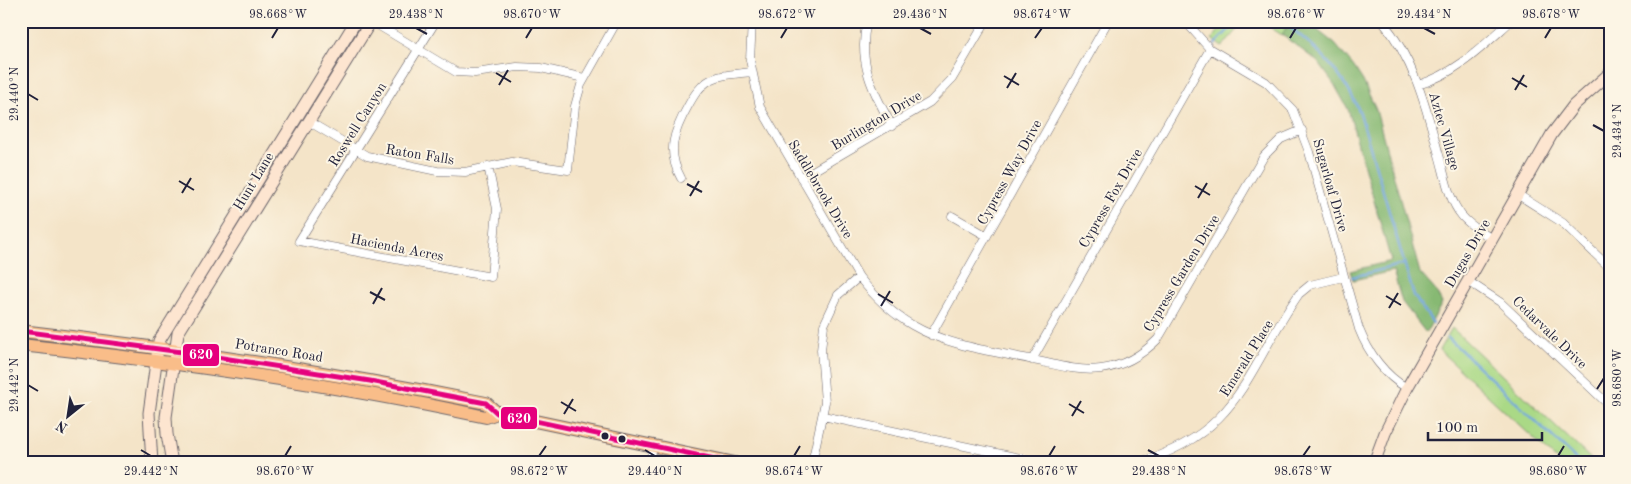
<svg xmlns="http://www.w3.org/2000/svg" width="1631" height="484" font-family="'Old Standard TT',serif">
<style>
.green{fill:#aad986;stroke:#667e60}
.forest{fill:#87b973;stroke:#546e57}
.lines{fill:none;stroke-linecap:round;stroke-linejoin:round}
.stream{stroke:#71a5de;stroke-width:2.5}
.street-casing{stroke:#6c666c;stroke-width:9}
.secondary-casing{stroke:#6c666c;stroke-width:13}
.primary-casing{stroke:#6c666c;stroke-width:14}
.street{stroke:#fff;stroke-width:8}
.secondary{stroke:#fde5d0;stroke-width:11}
.primary{stroke:#f9bd89;stroke-width:12}
.bus-1-casing{stroke:#fcf5e5;stroke-width:9}
.bus-1{stroke:#e5007d;stroke-width:5}
.ticks{fill:none;stroke:#22223b;stroke-width:2}
.bus-dot{fill:#22223b;stroke:#fcf5e5;stroke-width:2}
.labels{text-anchor:middle;stroke-width:4;stroke-linejoin:round;paint-order:stroke}
.street-label{font-size:14px;fill:#22223b;stroke:#fcf5e5}
.line-badge{stroke:#fcf5e5;stroke-width:2}
.badge-label{font-size:14px;text-anchor:middle;font-weight:bold;fill:#fff}
.neatline{fill:none;stroke:#22223b;stroke-width:2}
.ticks-label{font-size:12px;text-anchor:middle;fill:#22223b}
</style>
<rect width="100%" height="100%" fill="#fcf5e5"/>
<filter id="ink" filterUnits="userSpaceOnUse"><feTurbulence type="fractalNoise" baseFrequency=".02" numOctaves="2"/><feDisplacementMap in="SourceGraphic" scale="10" xChannelSelector="R" yChannelSelector="G"/><feConvolveMatrix kernelMatrix="1 2 1 2 8 2 1 2 1" color-interpolation-filters="sRGB"/></filter>
<filter id="wash" filterUnits="userSpaceOnUse"><feTurbulence type="fractalNoise" baseFrequency=".0096" numOctaves="4" result="noise"/><feDisplacementMap in="SourceGraphic" scale="20" xChannelSelector="R" yChannelSelector="G"/><feGaussianBlur stdDeviation="1.12" result="paint"/><feColorMatrix in="noise" values="0 0 0 0 0 0 0 0 0 0 0 0 0 0 0 0 0 1.4 0 .05"/><feComposite in="paint" operator="in"/></filter>
<g filter="url(#wash)">
<rect width="100%" height="100%" fill="#f4e4c8"/>
<path class="green" d="M 1227,21 L 1244,21 L 1222,47 L 1212,39 Z
M 1260,21 L 1290,21 L 1282,35 Z
M 1452,328 L 1595,463 L 1560,463 L 1439,350 Z"/>
<path class="forest" d="M 1290,21 L 1306,21 L 1335,44 L 1354,67 L 1363,81 L 1376,110 L 1420,273 L 1435,290 L 1442,303 L 1426,333 L 1402,302 L 1393,271 L 1353,280 L 1350,271 L 1391,261 L 1348,109 L 1334,84 L 1318,62 L 1282,35 Z"/>
<g class="lines">
<path class="stream" d="M 1282,21 C 1315,46 1344,73 1360,113 L 1414,296 L 1433,323
M 1215,44 L 1237,21
M 1352,277 L 1404,264
M 1447,337 L 1580,463"/>
</g>
</g>
<g filter="url(#ink)">
<g class="lines">
<g class="street-casing">
<path id="street" d="M 371,21 L 456,72 L 475,73 L 517,67 L 541,68 L 584,78
M 436,21 L 299,241 L 491,277 L 497,209 L 488,166
M 752,21 L 750,60 L 760,107 L 859,277 C 874,296 891,313 912,325 C 948,346 990,351 1029,359 C 1053,364 1077,372 1101,369 C 1124,366 1142,355 1158,339 L 1264,156 L 1281,139 L 1302,130
M 867,21 C 857,62 873,92 892,126
M 1185,21 L 1210,49 L 1266,82 L 1293,110 L 1309,152 L 1359,329 C 1368,352 1385,376 1407,388
M 1382,21 C 1414,59 1426,107 1439,155 C 1445,175 1448,199 1462,216 C 1469,225 1482,232 1492,239
M 1418,85 C 1457,73 1482,47 1511,21
M 308,121 L 367,156 L 437,171 L 465,172 L 512,162 L 568,170 L 575,106 L 581,85 L 617,21
M 681,178 C 666,151 674,131 688,106 C 693,97 698,88 707,82 C 719,74 737,74 751,72
M 801,178 L 930,102 L 952,79 L 986,21
M 1517,194 L 1563,223 L 1610,268
M 952,216 L 987,236
M 1468,281 L 1500,302 L 1610,406
M 931,335 L 1108,21
M 1032,360 L 1210,49
M 823,416 L 1044,463
M 650,463 L 653,446
M 812,463 L 825,402 L 821,350 L 824,325 L 838,295 L 859,277
M 1136,463 C 1241,434 1245,371 1299,294 L 1310,285 L 1343,277"/>
</g>
<g class="secondary-casing">
<path id="secondary" d="M 152,463 L 149,413 L 159,341 L 356,21
M 172,463 L 167,434 L 166,417 L 178,333 L 371,21
M 1374,463 L 1385,433 L 1407,388 L 1552,134 L 1574,105 L 1610,73"/>
</g>
<g class="primary-casing">
<path id="primary" d="M 21,331 C 178,349 332,372 486,403 L 497,413 L 735,463
M 21,345 C 177,362 333,384 486,417 L 497,413"/>
</g>
<use href="#street" class="street"/>
<use href="#secondary" class="secondary"/>
<use href="#primary" class="primary"/>
<g class="bus-1-casing">
<path id="bus-1" d="M 21,331 L 197,354 L 370,381 L 486,403 L 497,413 L 734,463"/>
</g>
<use href="#bus-1" class="bus-1"/>
</g>
</g>
<path class="ticks" d="M 416,28 L 427,34M 920,28 L 931,34M 1424,28 L 1435,34M 272,38 L 278,28M 526,38 L 532,28M 781,38 L 787,28M 1035,38 L 1042,28M 1290,38 L 1296,28M 1545,38 L 1551,28M 496,73 L 511,82M 1004,76 L 1019,85M 1512,78 L 1527,87M 499,85 L 508,70M 1007,88 L 1016,73M 1515,90 L 1524,75M 28,94 L 38,100M 1593,125 L 1604,131M 179,181 L 194,190M 687,184 L 702,192M 1195,186 L 1210,195M 182,193 L 191,178M 690,196 L 699,181M 1198,198 L 1207,183M 370,292 L 385,300M 878,294 L 893,303M 1386,296 L 1401,305M 373,304 L 382,288M 881,306 L 890,291M 1389,308 L 1398,293M 28,385 L 38,391M 1597,389 L 1604,378M 561,402 L 576,411M 1069,404 L 1084,413M 564,414 L 573,399M 1072,416 L 1081,401M 141,450 L 151,456M 645,450 L 655,456M 1148,450 L 1159,456M 285,456 L 291,446M 539,456 L 546,446M 794,456 L 800,446M 1049,456 L 1055,446M 1303,456 L 1310,446M 1558,456 L 1564,446"/>
<g class="bus-dot">
<circle cx="605" cy="436" r="4.5"/>
<circle cx="622" cy="439" r="4.5"/>
</g>
<g class="labels">
<g class="street-label">
<text transform="translate(876 120) rotate(-31)" y="5">Burlington Drive</text>
<text transform="translate(357 124) rotate(-58)" y="5">Roswell Canyon</text>
<text transform="translate(1445 131) rotate(74)" y="5">Aztec Village</text>
<text transform="translate(420 154) rotate(9)" y="5">Raton Falls</text>
<text transform="translate(1009 172) rotate(-61)" y="5">Cypress Way Drive</text>
<text transform="translate(253 181) rotate(-59)" y="5">Hunt Lane</text>
<text transform="translate(1331 185) rotate(74)" y="5">Sugarloaf Drive</text>
<text transform="translate(821 189) rotate(59)" y="5">Saddlebrook Drive</text>
<text transform="translate(1110 198) rotate(-60)" y="5">Cypress Fox Drive</text>
<text transform="translate(397 247) rotate(11)" y="5">Hacienda Acres</text>
<text transform="translate(1467 253) rotate(-60)" y="5">Dugas Drive</text>
<text transform="translate(1181 273) rotate(-59)" y="5">Cypress Garden Drive</text>
<text transform="translate(1550 332) rotate(44)" y="5">Cedarvale Drive</text>
<text transform="translate(279 350) rotate(9)" y="5">Potranco Road</text>
<text transform="translate(1246 358) rotate(-58)" y="5">Emerald Place</text>
</g>
</g>
<g class="line-badge">
<rect x="182" y="343" width="38" height="24" rx="5" fill="#e5007d"/>
<rect x="500" y="406" width="38" height="24" rx="5" fill="#e5007d"/>
</g>
<g class="badge-label">
<text x="201" y="359">620</text>
<text x="519" y="423">620</text>
</g>
<rect width="1631" height="484" fill="none" stroke="#fcf5e5" stroke-width="55"/>
<g transform="translate(68 416) rotate(210)" stroke="#fcf5e5" stroke-width="4" paint-order="stroke">
<path d="M0-4L9 19L0 12L-9 19Z" fill="#22223b"/>
<text y="-8" font-size="14" font-weight="bold" text-anchor="middle" fill="#22223b">N</text>
</g>
<path d="M1428 432v8h114v-8" fill="none" stroke="#22223b" stroke-width="2.5"/>
<text x="1436" y="432" font-size="15" fill="#22223b" stroke="#fcf5e5" stroke-width="4" paint-order="stroke">100 m</text>
<rect x="28" y="28" width="1576" height="428" class="neatline"/>
<g class="ticks-label">
<text x="278" y="18">98.668°W</text>
<text x="416" y="18">29.438°N</text>
<text x="532" y="18">98.670°W</text>
<text x="787" y="18">98.672°W</text>
<text x="920" y="18">29.436°N</text>
<text x="1042" y="18">98.674°W</text>
<text x="1296" y="18">98.676°W</text>
<text x="1424" y="18">29.434°N</text>
<text x="1551" y="18">98.678°W</text>
<text transform="translate(14 94) rotate(-90)" y="4">29.440°N</text>
<text transform="translate(1617 131) rotate(-90)" y="4">29.434°N</text>
<text transform="translate(1617 378) rotate(-90)" y="4">98.680°W</text>
<text transform="translate(14 385) rotate(-90)" y="4">29.442°N</text>
<text x="151" y="475">29.442°N</text>
<text x="285" y="475">98.670°W</text>
<text x="539" y="475">98.672°W</text>
<text x="655" y="475">29.440°N</text>
<text x="794" y="475">98.674°W</text>
<text x="1049" y="475">98.676°W</text>
<text x="1159" y="475">29.438°N</text>
<text x="1303" y="475">98.678°W</text>
<text x="1558" y="475">98.680°W</text>
</g>
</svg>
